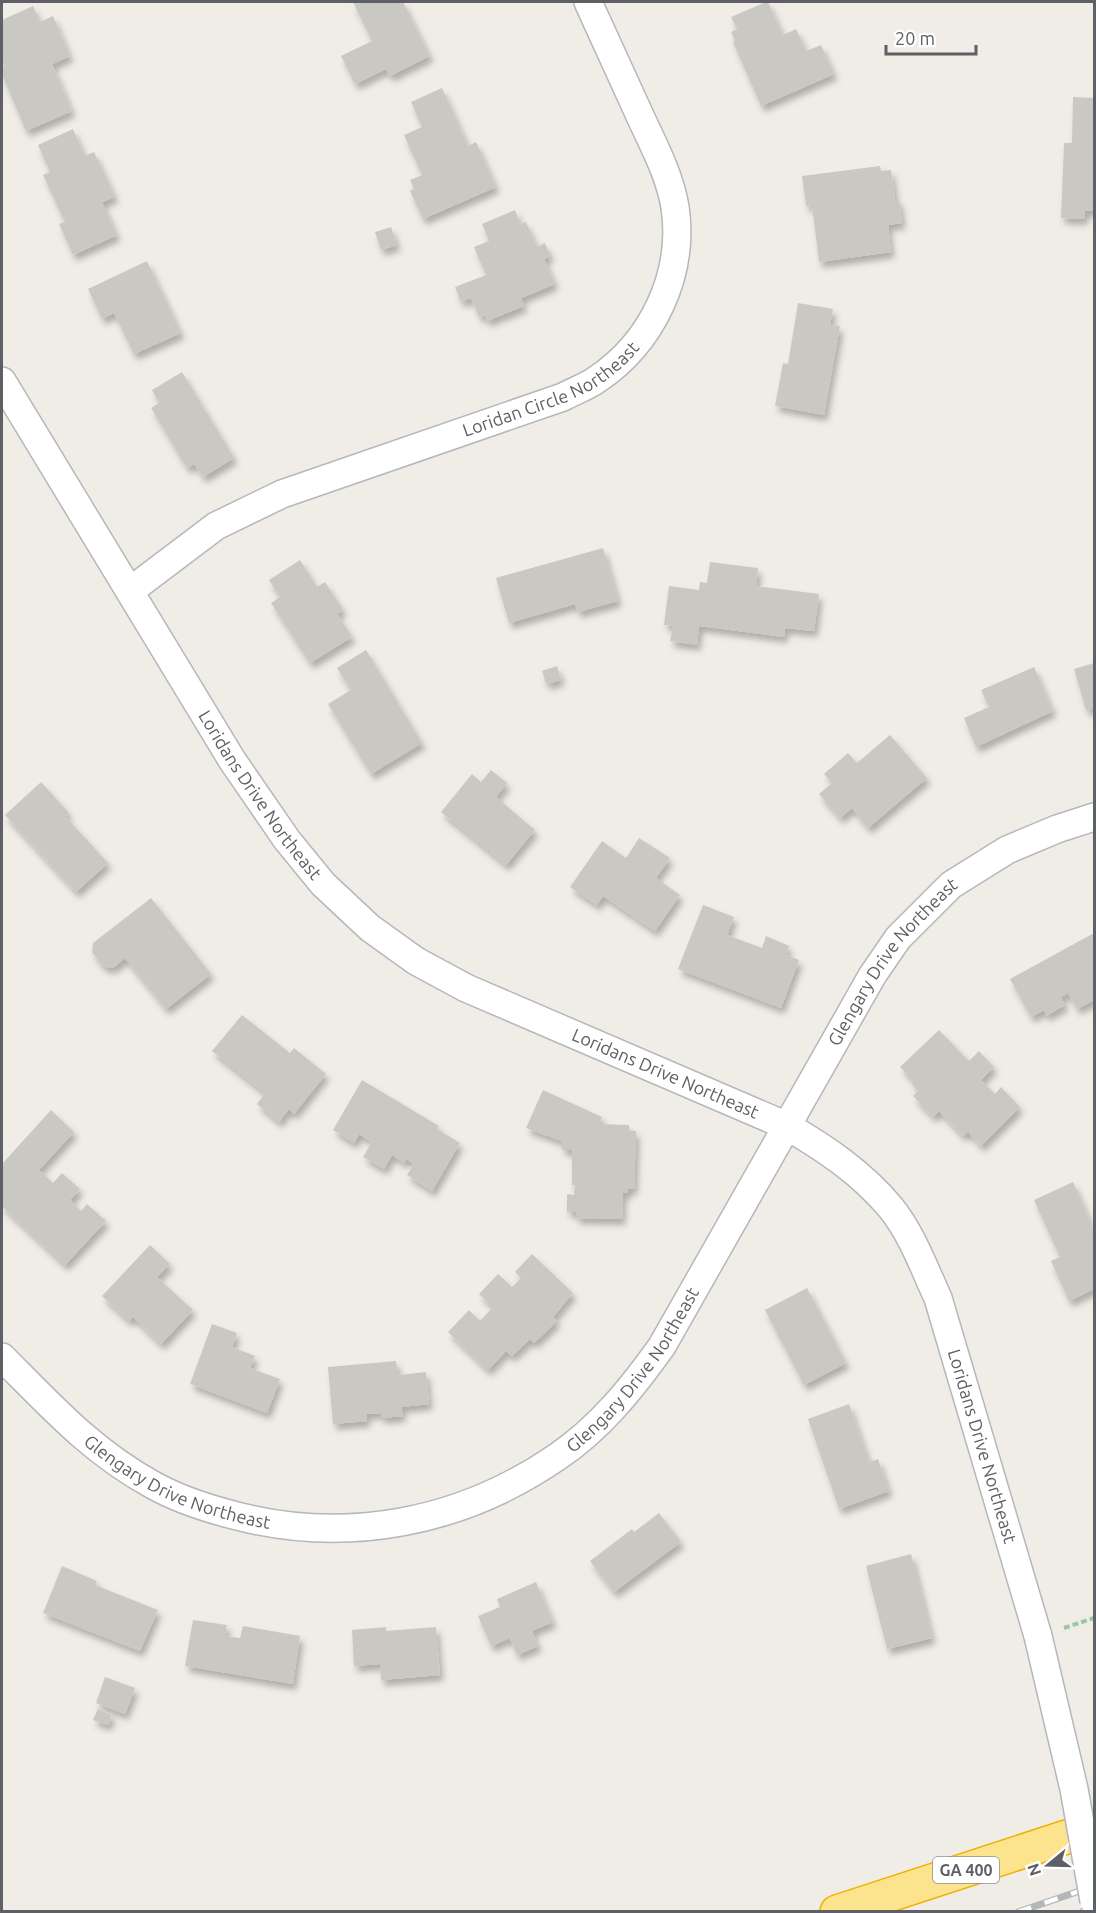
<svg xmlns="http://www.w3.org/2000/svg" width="1096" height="1913" font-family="Ubuntu,sans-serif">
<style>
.building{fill:#cac8c2;filter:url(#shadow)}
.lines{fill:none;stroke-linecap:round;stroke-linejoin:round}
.street-casing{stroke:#b5b7bc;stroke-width:30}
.highway-casing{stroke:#f2ae02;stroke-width:36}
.path{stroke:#9bc7a9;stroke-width:4;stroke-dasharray:6 3;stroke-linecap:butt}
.street{stroke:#fff;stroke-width:27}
.highway{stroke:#fce48f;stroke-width:33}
.rail-casing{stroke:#b5b6b6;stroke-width:7}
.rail{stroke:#fff;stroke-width:4.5;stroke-dasharray:14;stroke-linecap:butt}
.street-bridge-casing{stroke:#b5b7bc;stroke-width:30;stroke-linecap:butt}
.street-bridge{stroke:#fff;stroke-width:27}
.labels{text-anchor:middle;stroke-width:4.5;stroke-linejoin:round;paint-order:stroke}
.shield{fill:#fff;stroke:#8e9093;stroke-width:1.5}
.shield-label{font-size:16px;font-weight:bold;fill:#5d6065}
.street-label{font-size:18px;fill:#5d6065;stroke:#fff}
</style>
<defs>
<filter id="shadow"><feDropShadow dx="3.5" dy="6" stdDeviation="3" flood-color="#0004"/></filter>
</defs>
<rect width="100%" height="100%" fill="#efede5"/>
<path class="building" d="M 353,2 L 403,2 L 430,56 L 390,76 L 386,69 L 355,84 L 341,56 L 372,41 Z
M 766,2 L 768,2 L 783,35 L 796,29 L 806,51 L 821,45 L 834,74 L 761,106 L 733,42 L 735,41 L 731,32 L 737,29 L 731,17 Z
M 33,6 L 40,22 L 53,16 L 70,56 L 52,64 L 72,111 L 26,131 L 2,74 L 2,67 L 4,66 L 2,60 L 2,20 Z
M 442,88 L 468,146 L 476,142 L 496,187 L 423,219 L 410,191 L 414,189 L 410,180 L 422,175 L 404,135 L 422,127 L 411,102 Z
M 1073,97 L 1094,98 L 1094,211 L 1085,211 L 1084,219 L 1061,218 L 1064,143 L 1072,143 Z
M 73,129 L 85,156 L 94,152 L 115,197 L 102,202 L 117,235 L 73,255 L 59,224 L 65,222 L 43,175 L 50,172 L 38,145 Z
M 880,166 L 881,171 L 891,170 L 895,200 L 899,200 L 902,223 L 888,225 L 891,252 L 819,262 L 812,205 L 806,206 L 802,176 Z
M 515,210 L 520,224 L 526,222 L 537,247 L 545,243 L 550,256 L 544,259 L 555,284 L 521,298 L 524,306 L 487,321 L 485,315 L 479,317 L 471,298 L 461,302 L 455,287 L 486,275 L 474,247 L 489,241 L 482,224 Z
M 391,227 L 397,245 L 381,250 L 375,232 Z
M 147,261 L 181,333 L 134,354 L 114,313 L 102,319 L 88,289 Z
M 798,303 L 833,309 L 830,325 L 840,326 L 824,415 L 775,406 L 783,363 L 788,364 Z
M 182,372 L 234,458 L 203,477 L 194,464 L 187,468 L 151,408 L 159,403 L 152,390 Z
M 603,548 L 618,601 L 578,612 L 575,604 L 509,623 L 496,578 Z
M 300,560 L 317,587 L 325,582 L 343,610 L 337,614 L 352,637 L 310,663 L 271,603 L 280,597 L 269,580 Z
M 710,562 L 758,568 L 756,586 L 819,594 L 814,631 L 785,628 L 784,637 L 699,626 L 697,645 L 670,641 L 673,626 L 664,625 L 669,586 L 699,590 L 700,582 L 707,583 Z
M 366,650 L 422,743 L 371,774 L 328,704 L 351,690 L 337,668 Z
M 1094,663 L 1094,708 L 1086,710 L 1074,669 Z
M 557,666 L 561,680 L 546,684 L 542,671 Z
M 1034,667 L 1053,711 L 976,747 L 964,718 L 989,707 L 981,690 Z
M 890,735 L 927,778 L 868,828 L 852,808 L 840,818 L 819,794 L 832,783 L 824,774 L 848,753 L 857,763 Z
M 491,770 L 507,783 L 496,797 L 535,830 L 506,865 L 441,812 L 472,774 L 481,782 Z
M 41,782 L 69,813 L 65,816 L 108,863 L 76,892 L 5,815 Z
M 639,838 L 670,858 L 656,878 L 680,895 L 655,931 L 603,896 L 597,905 L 570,887 L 602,841 L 626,858 Z
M 151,898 L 211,974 L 166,1009 L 125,958 L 113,968 L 103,966 L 92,952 L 93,943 Z
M 703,905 L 734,917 L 727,935 L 762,948 L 766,936 L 789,946 L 786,955 L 799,960 L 781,1008 L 678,969 Z
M 1094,933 L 1094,1000 L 1077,1009 L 1068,993 L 1061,997 L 1065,1005 L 1046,1016 L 1044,1010 L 1031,1017 L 1010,979 Z
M 242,1015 L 290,1053 L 294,1048 L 326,1074 L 294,1114 L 289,1109 L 279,1122 L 257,1104 L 265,1093 L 212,1051 Z
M 939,1030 L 969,1061 L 979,1051 L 994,1067 L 981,1080 L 995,1094 L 1001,1087 L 1020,1107 L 981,1146 L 968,1132 L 963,1136 L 939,1111 L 933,1117 L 913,1096 L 918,1091 L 911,1083 L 914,1081 L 900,1067 Z
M 362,1080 L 439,1126 L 437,1129 L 460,1143 L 432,1191 L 407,1175 L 414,1164 L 406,1159 L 404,1163 L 392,1155 L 384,1169 L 363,1157 L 372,1142 L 359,1134 L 354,1143 L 333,1130 Z
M 543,1090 L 602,1117 L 599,1124 L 629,1125 L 629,1131 L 636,1131 L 634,1189 L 628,1188 L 628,1193 L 623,1193 L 622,1219 L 576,1218 L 576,1212 L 567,1212 L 567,1194 L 574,1195 L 575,1185 L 572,1185 L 572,1150 L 562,1150 L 562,1141 L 526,1128 Z
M 51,1110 L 74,1132 L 39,1170 L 53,1183 L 62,1173 L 80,1189 L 70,1200 L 81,1211 L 87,1204 L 106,1221 L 65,1265 L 2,1206 L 3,1199 L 2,1198 L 2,1164 Z
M 1073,1182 L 1094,1230 L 1094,1289 L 1069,1301 L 1051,1261 L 1060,1257 L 1034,1200 Z
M 150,1245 L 170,1264 L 157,1277 L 193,1310 L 161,1344 L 133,1317 L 129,1321 L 102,1296 Z
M 532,1254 L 573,1293 L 553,1317 L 557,1321 L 534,1343 L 530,1339 L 512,1356 L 506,1351 L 488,1370 L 448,1332 L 469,1310 L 480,1321 L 493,1307 L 479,1294 L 498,1274 L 512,1287 L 521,1278 L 515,1272 Z
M 807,1288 L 846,1363 L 804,1385 L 765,1310 Z
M 212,1324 L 237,1333 L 232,1347 L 255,1356 L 250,1368 L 280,1379 L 267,1413 L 190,1384 Z
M 396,1361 L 398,1375 L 426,1372 L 429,1404 L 401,1407 L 403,1416 L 381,1418 L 381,1413 L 366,1414 L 367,1421 L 333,1424 L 328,1367 Z
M 849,1404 L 869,1462 L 878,1459 L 889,1491 L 839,1509 L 808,1419 Z
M 659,1513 L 681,1542 L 614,1592 L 590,1561 L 632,1529 L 634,1532 Z
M 911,1554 L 932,1638 L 887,1649 L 866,1566 Z
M 62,1566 L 97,1581 L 95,1585 L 158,1610 L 140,1651 L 43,1613 Z
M 536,1582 L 553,1622 L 532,1631 L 538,1646 L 517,1655 L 510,1638 L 491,1646 L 478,1616 L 500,1607 L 497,1599 Z
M 193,1620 L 227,1625 L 225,1636 L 240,1638 L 243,1626 L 300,1636 L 293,1684 L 185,1666 Z
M 386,1627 L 386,1631 L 436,1627 L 440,1675 L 381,1680 L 380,1664 L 354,1666 L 352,1630 Z
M 105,1677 L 135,1688 L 125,1714 L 96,1703 Z
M 98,1709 L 112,1715 L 108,1725 L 93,1720 Z"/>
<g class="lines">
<g class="street-casing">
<g id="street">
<path id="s1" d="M 2,381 L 232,760 L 287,840 L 323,884 L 370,928 L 416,961 L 466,988 L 787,1126 C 826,1149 862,1173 891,1208 C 912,1234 924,1268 938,1298 L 1038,1636"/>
<path id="s2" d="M 130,591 L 216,526 L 282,494 L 563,397 C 574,391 586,387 596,380 C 652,343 685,275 675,207 C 670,176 654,146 641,118 C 623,79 605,40 588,2"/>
<path id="s3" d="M 2,1357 C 51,1406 91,1451 153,1485 C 178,1499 206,1508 233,1515 C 346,1545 461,1523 557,1457 C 600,1428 632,1388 662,1346 L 872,976 L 898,938 L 951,885 L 1007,850 L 1057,829 L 1094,817"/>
</g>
</g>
<g class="highway-casing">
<path id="highway" d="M 837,1912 L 1094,1828"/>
</g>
<path class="path" d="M 1064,1628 L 1094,1618"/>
<use href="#street" class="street"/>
<use href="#highway" class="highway"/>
<g class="rail-casing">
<path id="rail" d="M 1018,1912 L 1094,1886
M 1082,1912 L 1094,1907"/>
</g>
<use href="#rail" class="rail"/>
<g class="street-bridge-casing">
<path id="street-bridge" d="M 1038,1636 L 1074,1789 L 1094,1901"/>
</g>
<use href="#street-bridge" class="street-bridge"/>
</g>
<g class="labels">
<rect class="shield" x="933" y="1857" width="66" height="26" rx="4.5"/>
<g class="shield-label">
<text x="966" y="1876">GA 400</text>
</g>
<g class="street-label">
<text dy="6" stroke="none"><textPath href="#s2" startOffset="471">Loridan Circle Northeast</textPath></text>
<text dy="6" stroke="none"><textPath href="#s1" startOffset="488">Loridans Drive Northeast</textPath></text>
<text dy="6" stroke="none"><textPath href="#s3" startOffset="1227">Glengary Drive Northeast</textPath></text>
<text dy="6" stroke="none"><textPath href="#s1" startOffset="992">Loridans Drive Northeast</textPath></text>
<text dy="6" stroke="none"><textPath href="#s3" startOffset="741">Glengary Drive Northeast</textPath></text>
<text dy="6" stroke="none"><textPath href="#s1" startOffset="1514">Loridans Drive Northeast</textPath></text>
<text dy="6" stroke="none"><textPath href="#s3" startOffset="220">Glengary Drive Northeast</textPath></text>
</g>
</g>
<rect width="1096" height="1913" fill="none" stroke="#5d6065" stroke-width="6"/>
<g transform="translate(1048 1865) rotate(251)" stroke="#ffffff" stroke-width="4.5" paint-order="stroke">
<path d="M0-4.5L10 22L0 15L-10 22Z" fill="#5d6065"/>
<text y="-9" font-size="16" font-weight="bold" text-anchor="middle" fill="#5d6065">N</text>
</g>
<path d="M886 45v9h90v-9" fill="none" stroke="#5d6065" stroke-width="3"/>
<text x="895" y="45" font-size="18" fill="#5d6065" stroke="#ffffff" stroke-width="4.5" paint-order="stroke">20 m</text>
</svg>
